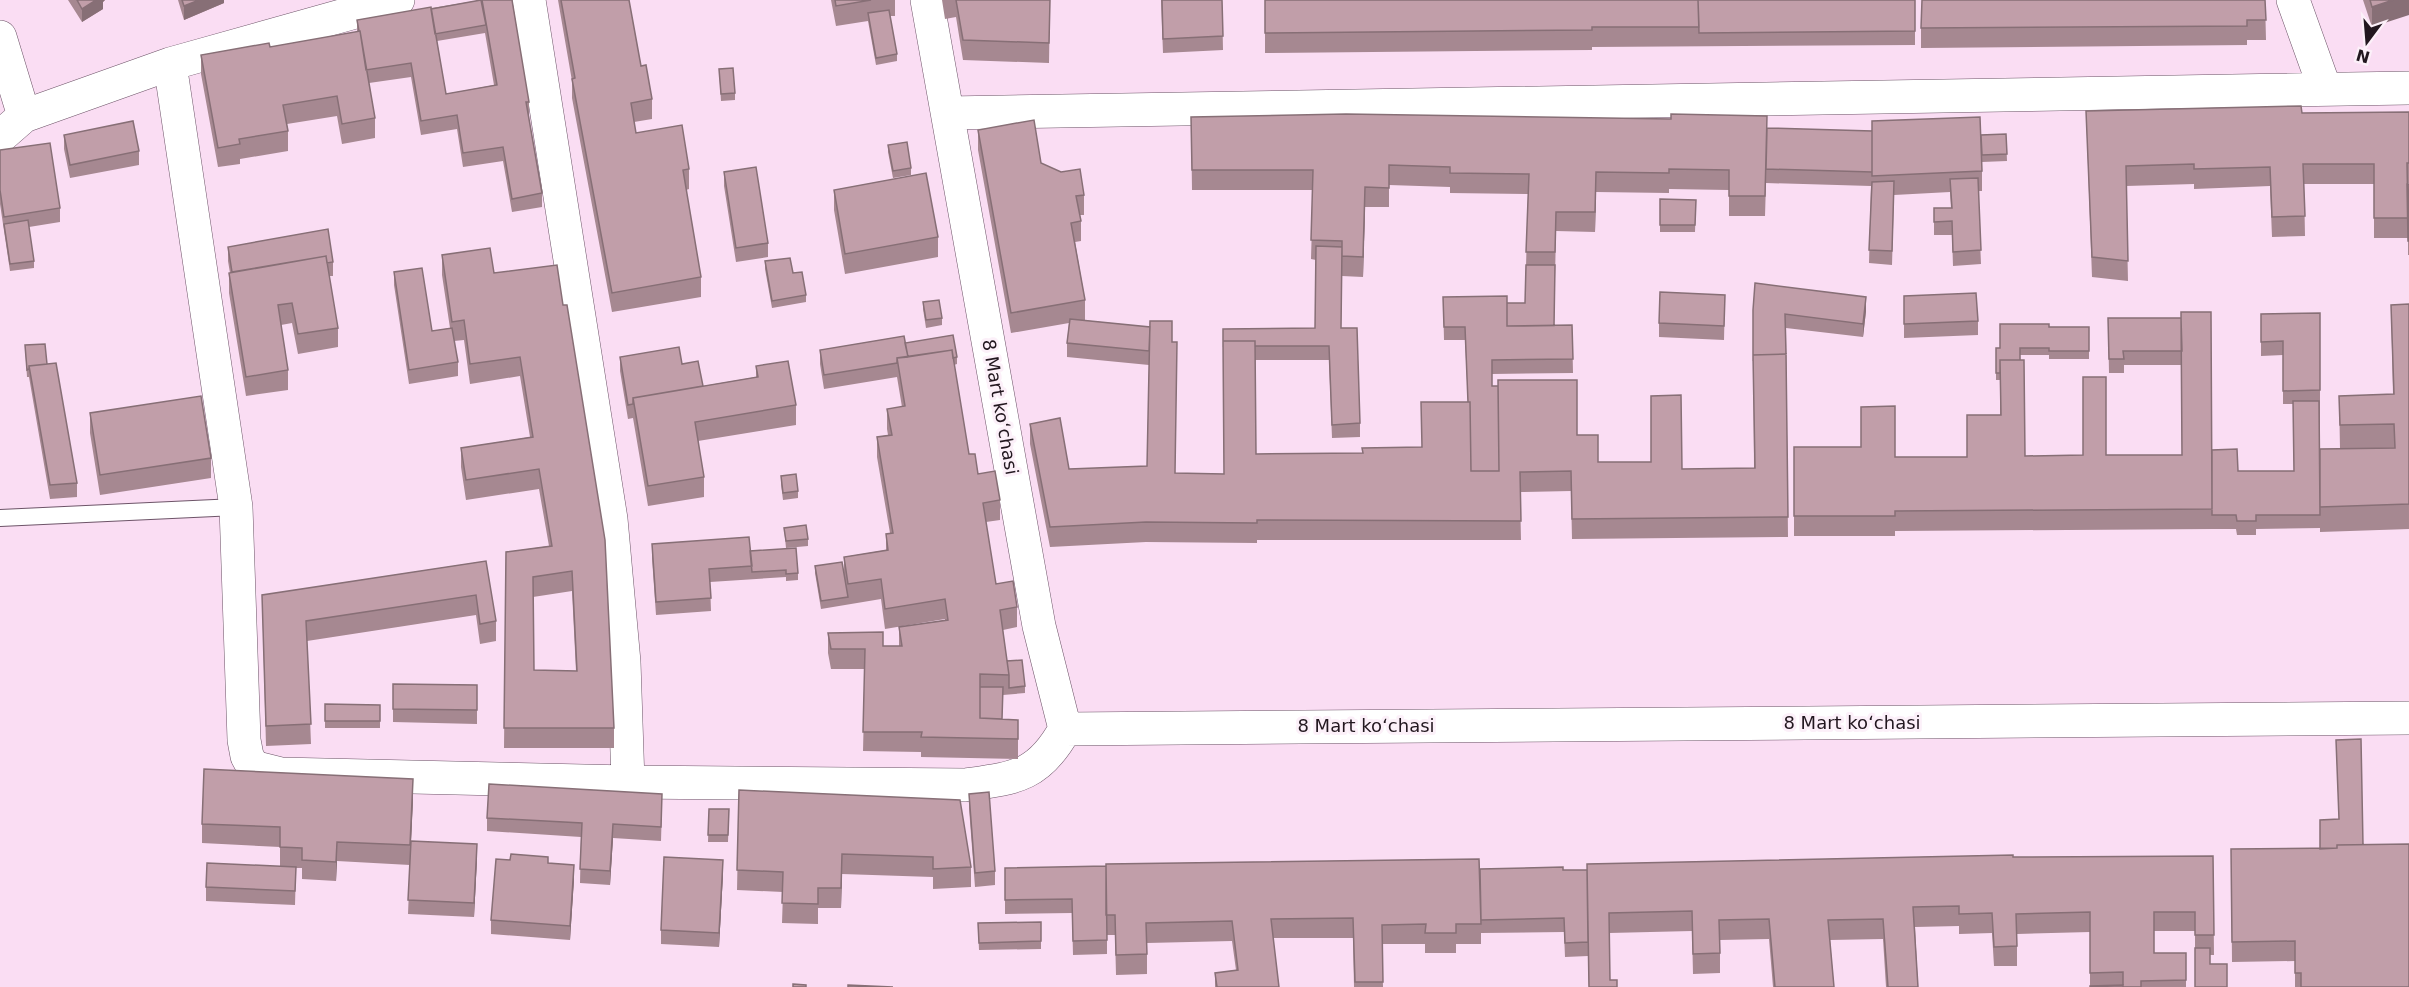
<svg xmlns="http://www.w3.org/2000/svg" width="2409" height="987" font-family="'DejaVu Sans',sans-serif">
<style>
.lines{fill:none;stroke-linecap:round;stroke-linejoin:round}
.lane-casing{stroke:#6d5468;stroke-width:18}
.street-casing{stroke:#6d5468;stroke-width:34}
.lane{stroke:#fff;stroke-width:16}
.street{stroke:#fff;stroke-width:33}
.wall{fill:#a68891;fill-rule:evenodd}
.shaded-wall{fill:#876f76}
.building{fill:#c19ea9;stroke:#876f76;stroke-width:1.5;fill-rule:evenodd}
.labels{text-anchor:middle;stroke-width:6;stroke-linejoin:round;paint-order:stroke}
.street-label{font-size:18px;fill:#22171f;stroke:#fcf0f9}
</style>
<rect width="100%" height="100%" fill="#faddf3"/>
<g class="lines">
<g class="lane-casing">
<path id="lane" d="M 0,518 L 236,507"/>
</g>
<g class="street-casing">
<path id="street" d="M 529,0 L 611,519 L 624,662 L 628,782
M 927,0 L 1039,626 L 1065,729
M 2293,0 L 2325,89
M 0,37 L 24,116
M 170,64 L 398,0
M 948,113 L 2409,88
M 0,137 L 24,116 L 170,64 L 236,507 L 244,740 L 247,756 L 253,767 L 281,774 L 628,782 L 966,785 C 1016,778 1039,776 1065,729
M 1065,729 L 2409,718"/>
</g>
<use href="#lane" class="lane"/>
<use href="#street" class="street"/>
</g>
<path class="wall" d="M 68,0 L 105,0 L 103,2 L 103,9 L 82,22 Z
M 178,0 L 224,0 L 224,3 L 184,20 Z
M 481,0 L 512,0 L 529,102 L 529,116 L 528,116 L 542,193 L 542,207 L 512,212 L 503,161 L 463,167 L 457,129 L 421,135 L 411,77 L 369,83 L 375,118 L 375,138 L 342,144 L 337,116 L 287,124 L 288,131 L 288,151 L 240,159 L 240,164 L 218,167 L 201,74 L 201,55 L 270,47 L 357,32 L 357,20 ZM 485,33 L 494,85 L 446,94 L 437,41 Z
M 558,0 L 629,0 L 641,66 L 652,99 L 652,119 L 634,122 L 636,133 L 689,169 L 689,189 L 686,190 L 701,277 L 701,297 L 612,312 L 572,98 L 572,81 Z
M 831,0 L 895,0 L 895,16 L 890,16 L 897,54 L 897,61 L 876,65 L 868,21 L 836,26 Z
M 942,0 L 1050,0 L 1049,63 L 963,60 L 956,17 L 945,19 Z
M 1161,0 L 1222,0 L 1223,50 L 1163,53 Z
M 1265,0 L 1915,0 L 1915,45 L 1592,47 L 1592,50 L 1265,53 Z
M 2265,0 L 2266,40 L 2247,40 L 2247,45 L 1921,48 L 1921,28 Z
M 2363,0 L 2409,0 L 2372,27 Z
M 719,69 L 735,93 L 735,100 L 721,101 Z
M 2086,111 L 2302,113 L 2409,112 L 2409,183 L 2407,183 L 2407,184 L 2409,184 L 2409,255 L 2408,255 L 2408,238 L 2374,238 L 2374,184 L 2304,184 L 2305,236 L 2272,237 L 2270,186 L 2194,189 L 2194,184 L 2126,186 L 2128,281 L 2092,277 Z
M 1191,117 L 1767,128 L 1981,135 L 2006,134 L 2007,161 L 1982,162 L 1982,191 L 1978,191 L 1981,264 L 1953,266 L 1952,235 L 1934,235 L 1934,208 L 1951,208 L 1950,192 L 1894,195 L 1892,265 L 1869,263 L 1871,186 L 1766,183 L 1765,216 L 1729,216 L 1729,190 L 1669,189 L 1669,193 L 1596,192 L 1595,232 L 1556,231 L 1554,326 L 1572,325 L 1573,373 L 1492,374 L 1492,386 L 1577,435 L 1598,462 L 1682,469 L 1754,468 L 1753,310 L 1866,311 L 1863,337 L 1786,328 L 1788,537 L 1572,539 L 1571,491 L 1520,492 L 1521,540 L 1257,540 L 1257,543 L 1146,542 L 1050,547 L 1030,444 L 1030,424 L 1069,469 L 1147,466 L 1149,365 L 1067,357 L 1067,343 L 1069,323 L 1011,333 L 978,150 L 978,130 L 1041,163 L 1084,195 L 1084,215 L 1079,215 L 1081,221 L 1081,241 L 1075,242 L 1085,300 L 1085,320 L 1082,320 L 1150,327 L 1175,473 L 1224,474 L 1223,329 L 1315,328 L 1316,260 L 1311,259 L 1313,190 L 1192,190 ZM 1389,185 L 1450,187 L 1450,193 L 1528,194 L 1525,303 L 1507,303 L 1443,297 L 1444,340 L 1465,340 L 1468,402 L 1421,447 L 1362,453 L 1256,454 L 1255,360 L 1329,360 L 1332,438 L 1360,437 L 1360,423 L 1341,328 L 1342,276 L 1363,277 L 1365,207 L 1389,207 Z
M 64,135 L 139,151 L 139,165 L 70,178 L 64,149 Z
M 888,145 L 911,168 L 911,175 L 893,178 L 888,152 Z
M 0,150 L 60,208 L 60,222 L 29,227 L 34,261 L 34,268 L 10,271 L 0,204 Z
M 724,172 L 768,243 L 768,257 L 736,262 L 724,186 Z
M 834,190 L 938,237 L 938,257 L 845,274 L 834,210 Z
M 1660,199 L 1696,200 L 1695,232 L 1660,232 Z
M 228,247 L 333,262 L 333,276 L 329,276 L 338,328 L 338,347 L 298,354 L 292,323 L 281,325 L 288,370 L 288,390 L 246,396 L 229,293 L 229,273 L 230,273 L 228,261 Z
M 442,255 L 494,273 L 557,265 L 614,728 L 614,748 L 504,748 L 506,552 L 549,546 L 539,489 L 466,500 L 461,467 L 461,448 L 530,437 L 520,376 L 470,384 L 464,340 L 454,341 L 458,362 L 458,376 L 409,384 L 394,285 L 394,272 L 432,331 L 450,328 L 442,275 ZM 572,591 L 576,671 L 534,670 L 533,597 Z
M 765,261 L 793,273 L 806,295 L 806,302 L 772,308 L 765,269 Z
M 1725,295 L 1724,340 L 1659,337 L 1659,323 Z
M 1904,296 L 1978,321 L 1978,335 L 1904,338 Z
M 923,302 L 942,318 L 942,325 L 926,328 L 923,309 Z
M 2409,304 L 2409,529 L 2320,532 L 2320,525 L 2320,528 L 2256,529 L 2256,535 L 2237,535 L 2236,529 L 2212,529 L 1895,531 L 1895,536 L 1794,536 L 1794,447 L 1895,457 L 1967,457 L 2000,415 L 2000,380 L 1996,380 L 1996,355 L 2000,348 L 2049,327 L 2089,327 L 2089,359 L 2049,359 L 2049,355 L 2020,355 L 2025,456 L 2182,455 L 2181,365 L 2124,365 L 2124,373 L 2109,373 L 2108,318 L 2181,318 L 2212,450 L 2238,471 L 2294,471 L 2293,404 L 2283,404 L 2283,355 L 2261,356 L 2261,314 L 2320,313 L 2320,458 L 2340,449 L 2339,396 L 2393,394 L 2391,305 Z
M 905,343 L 957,357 L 957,364 L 954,365 L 969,454 L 978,474 L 1000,500 L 1000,520 L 986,522 L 996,584 L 1017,607 L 1017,627 L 1003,630 L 1007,662 L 1025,686 L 1025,693 L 1003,695 L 1002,719 L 1018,720 L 1018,759 L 921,757 L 921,752 L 863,751 L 865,669 L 831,669 L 828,653 L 828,633 L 883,646 L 899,646 L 899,627 L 945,620 L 945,619 L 885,629 L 881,599 L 821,609 L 815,573 L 815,566 L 844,570 L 844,557 L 886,550 L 886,534 L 890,533 L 877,457 L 877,437 L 888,435 L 887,429 L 887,409 L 902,407 L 897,377 L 824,389 L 820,364 L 820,350 Z
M 25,345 L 47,364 L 77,483 L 77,497 L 50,499 L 29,377 L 27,377 Z
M 620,357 L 682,364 L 703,386 L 756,377 L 756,366 L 796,405 L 796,425 L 698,441 L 704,477 L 704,497 L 648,506 L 633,418 L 628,419 L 620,371 Z
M 90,413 L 211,458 L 211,478 L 100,495 L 90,433 Z
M 781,476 L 798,491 L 798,498 L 783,500 L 781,484 Z
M 784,528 L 808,539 L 808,546 L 786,548 Z
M 652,544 L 750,551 L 798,573 L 798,580 L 786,581 L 786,577 L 710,582 L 711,611 L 656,615 L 652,558 Z
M 486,561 L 496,621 L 496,641 L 480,644 L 476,615 L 307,641 L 311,744 L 266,746 L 262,595 Z
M 393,684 L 477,685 L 477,724 L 393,722 Z
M 325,704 L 380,705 L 380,728 L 325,728 Z
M 2336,740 L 2363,845 L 2409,987 L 2295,987 L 2295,961 L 2232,962 L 2231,849 L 2320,849 L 2339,819 Z
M 739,790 L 971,867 L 971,887 L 933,889 L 933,877 L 842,874 L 841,908 L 818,908 L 818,924 L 782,923 L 783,892 L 737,890 Z
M 969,794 L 995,871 L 995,885 L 975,887 L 969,808 Z
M 413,799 L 411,841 L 477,858 L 474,917 L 408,914 L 410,865 L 337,861 L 336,881 L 302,879 L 302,868 L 296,868 L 295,905 L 206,901 L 206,887 L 280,866 L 280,847 L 202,843 L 202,824 Z
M 662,807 L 661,841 L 613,838 L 610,885 L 580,883 L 581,837 L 487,831 L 487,818 Z
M 709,809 L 729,809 L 728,842 L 708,842 Z
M 2013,855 L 2013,857 L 2213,856 L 2214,955 L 2210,955 L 2210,964 L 2227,964 L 2227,987 L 2195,987 L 2195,931 L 2154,931 L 2154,953 L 2186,953 L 2186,987 L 2090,987 L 2090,932 L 2017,934 L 2017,966 L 1994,966 L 1992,933 L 1959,934 L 1959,926 L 1915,927 L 1918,987 L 1886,987 L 1883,939 L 1830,940 L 1834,987 L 1773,987 L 1769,939 L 1720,940 L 1720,973 L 1693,974 L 1692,931 L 1609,933 L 1610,980 L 1617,980 L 1617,987 L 1589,987 L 1588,956 L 1565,957 L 1564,932 L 1481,933 L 1481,944 L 1456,944 L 1456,953 L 1425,953 L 1425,944 L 1382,944 L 1383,987 L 1354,987 L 1353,938 L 1273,938 L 1279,987 L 1215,987 L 1215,973 L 1236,970 L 1232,941 L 1147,943 L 1147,974 L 1116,975 L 1115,935 L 1107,935 L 1107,954 L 1073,955 L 1072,913 L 1005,914 L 1005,868 L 1106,866 L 1106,864 L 1479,859 L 1480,874 L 1480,869 L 1563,867 L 1563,870 L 1587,870 L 1587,864 Z
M 548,863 L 574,879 L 570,940 L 491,934 L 491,920 Z
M 723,874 L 719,947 L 661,944 L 661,930 Z
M 1041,922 L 1041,949 L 979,950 L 978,923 Z"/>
<path class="shaded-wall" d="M 96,0 L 105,0 L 103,2 L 103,9 L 82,22 L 82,9 Z
M 199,0 L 224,0 L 224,3 L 184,20 L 184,6 Z
M 2393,0 L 2409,0 L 2409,15 L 2372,27 L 2372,7 Z
M 1596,172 L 1596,192 L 1595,232 L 1595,212 Z
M 1365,187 L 1365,207 L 1363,277 L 1363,257 Z
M 1866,297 L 1866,311 L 1863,337 L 1863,324 Z
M 413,779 L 413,799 L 410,865 L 410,845 Z
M 613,824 L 613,838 L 610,885 L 610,871 Z
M 337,842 L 337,861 L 336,881 L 336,862 Z
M 477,844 L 477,858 L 474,917 L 474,903 Z
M 842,854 L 842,874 L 841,908 L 841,888 Z
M 723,860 L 723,874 L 719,947 L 719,933 Z
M 574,865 L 574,879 L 570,940 L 570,926 Z"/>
<path class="building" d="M 77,0 L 96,0 L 82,9 Z
M 182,0 L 199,0 L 184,6 Z
M 481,0 L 486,25 L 435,34 L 431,9 Z
M 482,0 L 512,0 L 529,102 L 526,102 L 542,193 L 512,199 L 503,147 L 463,153 L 457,115 L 421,121 L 411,63 L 366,70 L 360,31 L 359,31 L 357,20 L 431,7 L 446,94 L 497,85 Z
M 561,0 L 629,0 L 641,66 L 646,65 L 652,99 L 631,103 L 636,133 L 682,125 L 689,169 L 683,170 L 701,277 L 612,293 L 572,79 L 575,78 Z
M 835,0 L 871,0 L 836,6 Z
M 956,0 L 1050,0 L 1049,43 L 963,40 Z
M 1162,0 L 1222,0 L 1223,36 L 1163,39 Z
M 1265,0 L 1698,0 L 1699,27 L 1592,27 L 1592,30 L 1265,33 Z
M 1698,0 L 1915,0 L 1915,31 L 1699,33 Z
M 1922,0 L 2265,0 L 2266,20 L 2247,20 L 2247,26 L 1921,28 Z
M 2370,0 L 2393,0 L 2372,7 Z
M 889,10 L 897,54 L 876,58 L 868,13 Z
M 360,31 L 375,118 L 342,124 L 337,96 L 283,105 L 288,131 L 239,139 L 240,144 L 218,148 L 201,55 L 269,43 L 270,47 Z
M 733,68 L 735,93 L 721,94 L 719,69 Z
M 2301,106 L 2302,113 L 2409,112 L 2409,163 L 2407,163 L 2408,218 L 2374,218 L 2374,164 L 2303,164 L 2305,216 L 2272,217 L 2270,167 L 2194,169 L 2194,164 L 2126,166 L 2128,261 L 2092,257 L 2086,111 Z
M 1346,114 L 1671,119 L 1671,114 L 1767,116 L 1765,196 L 1729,196 L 1729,170 L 1669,169 L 1669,173 L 1596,172 L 1595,212 L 1556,212 L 1555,252 L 1526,252 L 1529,174 L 1450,173 L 1450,167 L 1389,165 L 1389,188 L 1365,187 L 1363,257 L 1342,256 L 1342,241 L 1311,240 L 1313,170 L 1192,170 L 1191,117 Z
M 1980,117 L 1982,171 L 1872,176 L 1872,121 Z
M 1034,120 L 1041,163 L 1061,172 L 1080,169 L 1084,195 L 1076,196 L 1081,221 L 1071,223 L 1085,300 L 1011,313 L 978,130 Z
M 133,121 L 139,151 L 70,165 L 64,135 Z
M 1767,128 L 1872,131 L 1872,172 L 1766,169 Z
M 2006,134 L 2007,154 L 1982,155 L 1981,135 Z
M 907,142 L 911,168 L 893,171 L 888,145 Z
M 50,143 L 60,208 L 4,217 L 0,190 L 0,150 Z
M 756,167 L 768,243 L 736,248 L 724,172 Z
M 926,173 L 938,237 L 845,254 L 834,190 Z
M 1978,178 L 1981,250 L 1953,252 L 1952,221 L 1934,222 L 1934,208 L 1952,208 L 1950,179 Z
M 1894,181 L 1892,251 L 1869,250 L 1872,182 Z
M 2407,184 L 2409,184 L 2409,241 L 2408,241 Z
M 1660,199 L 1696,200 L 1695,225 L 1660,225 Z
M 28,220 L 34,261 L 10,264 L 4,224 Z
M 328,229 L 333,262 L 327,263 L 326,256 L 232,272 L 228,247 Z
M 1316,246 L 1342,247 L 1341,328 L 1357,328 L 1360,423 L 1332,425 L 1329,346 L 1255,346 L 1255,341 L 1223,341 L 1223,347 L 1223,329 L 1315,328 Z
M 490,248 L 494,273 L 557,265 L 563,305 L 567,305 L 605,540 L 614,728 L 504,728 L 506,552 L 552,546 L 539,469 L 466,480 L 461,448 L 533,437 L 520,357 L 470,364 L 464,320 L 452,322 L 442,255 ZM 572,571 L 577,671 L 534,670 L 533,577 Z
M 326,256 L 338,328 L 298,334 L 292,303 L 278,305 L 288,370 L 246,377 L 229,273 Z
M 790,258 L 793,273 L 802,272 L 806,295 L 772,301 L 765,261 Z
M 1526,265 L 1555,265 L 1554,326 L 1507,326 L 1507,303 L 1525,303 Z
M 422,268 L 432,331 L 452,328 L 458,362 L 409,370 L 394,272 Z
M 1755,283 L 1866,297 L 1863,324 L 1785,314 L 1786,354 L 1753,355 L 1753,361 L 1753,310 Z
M 1660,292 L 1725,295 L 1724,326 L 1659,323 Z
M 1976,293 L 1978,321 L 1904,324 L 1904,296 Z
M 1507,296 L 1507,326 L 1572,325 L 1573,359 L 1492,360 L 1492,386 L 1498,386 L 1499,471 L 1471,471 L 1470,402 L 1468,402 L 1465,327 L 1444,327 L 1443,297 Z
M 939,300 L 942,318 L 926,320 L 923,302 Z
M 2409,304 L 2409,504 L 2320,507 L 2320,449 L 2395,448 L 2394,424 L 2340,425 L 2339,396 L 2394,394 L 2391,305 Z
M 2181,312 L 2211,312 L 2212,509 L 1895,511 L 1895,516 L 1794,516 L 1794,447 L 1861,447 L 1861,407 L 1895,406 L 1895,457 L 1967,457 L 1967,415 L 2001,415 L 2000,360 L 2024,360 L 2025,456 L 2083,455 L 2083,377 L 2106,377 L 2106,455 L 2182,455 Z
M 2320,313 L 2320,390 L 2283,391 L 2283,341 L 2261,342 L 2261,314 Z
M 2108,318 L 2181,318 L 2182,351 L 2123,351 L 2124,359 L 2109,359 Z
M 1070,319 L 1150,327 L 1149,351 L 1067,343 Z
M 1150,321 L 1172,321 L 1172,342 L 1177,342 L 1175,473 L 1224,474 L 1223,341 L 1255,341 L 1256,454 L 1363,453 L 1362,448 L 1422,447 L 1421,402 L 1470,402 L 1471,471 L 1499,471 L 1498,380 L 1577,380 L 1577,435 L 1598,435 L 1598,462 L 1651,462 L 1651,396 L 1681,395 L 1682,469 L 1755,468 L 1753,355 L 1786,354 L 1788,517 L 1572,519 L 1571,471 L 1520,472 L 1521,521 L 1257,520 L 1257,523 L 1146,522 L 1050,527 L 1030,424 L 1060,418 L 1069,469 L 1147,466 Z
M 2000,324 L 2049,324 L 2049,327 L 2089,327 L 2089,351 L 2049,351 L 2049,348 L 2020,348 L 2020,360 L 2000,360 L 2000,373 L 1996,373 L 1996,348 L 2000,348 Z
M 953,335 L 957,357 L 953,358 L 952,350 L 908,357 L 905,343 Z
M 904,336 L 908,357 L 897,358 L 897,363 L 824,375 L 820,350 Z
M 45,344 L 47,364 L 29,366 L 29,369 L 27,370 L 25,345 Z
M 679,347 L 682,364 L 698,361 L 703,386 L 633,398 L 633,404 L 628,405 L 620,357 Z
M 952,350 L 969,454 L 975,454 L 978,474 L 995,471 L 1000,500 L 983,503 L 996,584 L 1013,581 L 1017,607 L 1000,610 L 1009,675 L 980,674 L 980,718 L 1018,720 L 1018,739 L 921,737 L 922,732 L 863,732 L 865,649 L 831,649 L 828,633 L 883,632 L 883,646 L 902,646 L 899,627 L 948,620 L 945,599 L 885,609 L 881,579 L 848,584 L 844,557 L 888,550 L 886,534 L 893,533 L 877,437 L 892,435 L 887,409 L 905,406 L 897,358 Z
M 788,361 L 796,405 L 695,422 L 704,477 L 648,486 L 633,398 L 758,377 L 756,366 Z
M 56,363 L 77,483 L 50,485 L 29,366 Z
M 201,396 L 211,458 L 100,475 L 90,413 Z
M 2293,401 L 2319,401 L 2320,515 L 2256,515 L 2256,521 L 2237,521 L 2236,515 L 2212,515 L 2212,450 L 2237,449 L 2238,471 L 2294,471 Z
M 796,474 L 798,491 L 783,493 L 781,476 Z
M 806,525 L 808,539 L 786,541 L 784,528 Z
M 749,537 L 752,566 L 709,569 L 711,598 L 656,602 L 652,544 Z
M 796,548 L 798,573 L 786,574 L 786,570 L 752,572 L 750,551 Z
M 486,561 L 496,621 L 480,624 L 476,595 L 306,621 L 311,724 L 266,726 L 262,595 Z
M 842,562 L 848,597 L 821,601 L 815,566 Z
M 1022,660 L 1025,686 L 1009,688 L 1009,675 L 1007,661 Z
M 393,684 L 477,685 L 477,710 L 393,709 Z
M 980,687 L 1003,687 L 1002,719 L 980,718 Z
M 325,704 L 380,705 L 380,721 L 325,721 Z
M 2361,739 L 2363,845 L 2337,845 L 2337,848 L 2320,849 L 2320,820 L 2339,819 L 2336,740 Z
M 204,769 L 413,779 L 410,845 L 337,842 L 336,862 L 302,860 L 302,848 L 280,847 L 280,827 L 202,824 Z
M 489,784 L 662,794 L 661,827 L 613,824 L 610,871 L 580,869 L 582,823 L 487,818 Z
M 739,790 L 960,800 L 971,867 L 933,869 L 933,857 L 842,854 L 841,888 L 818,888 L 818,904 L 782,903 L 783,872 L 737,870 Z
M 989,792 L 995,871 L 975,873 L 969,794 Z
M 709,809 L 729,809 L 728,835 L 708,835 Z
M 411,841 L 477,844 L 474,903 L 408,900 Z
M 2409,844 L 2409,987 L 2301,987 L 2301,973 L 2295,973 L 2295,941 L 2232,942 L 2231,849 L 2337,848 L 2337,845 Z
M 511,854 L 548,857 L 548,863 L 574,865 L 570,926 L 491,920 L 496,859 L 510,860 Z
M 2013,855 L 2013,857 L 2213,856 L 2214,935 L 2195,935 L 2195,912 L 2154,912 L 2154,953 L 2186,953 L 2186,980 L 2141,981 L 2141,987 L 2123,987 L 2123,972 L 2090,973 L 2090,912 L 2016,914 L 2017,946 L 1994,947 L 1992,913 L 1959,914 L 1959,906 L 1913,907 L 1918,987 L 1888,987 L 1883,919 L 1828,920 L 1834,987 L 1775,987 L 1769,919 L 1719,920 L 1720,953 L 1693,954 L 1692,911 L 1609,913 L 1610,980 L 1617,980 L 1617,987 L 1589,987 L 1587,864 Z
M 664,857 L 723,860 L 719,933 L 661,930 Z
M 1479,859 L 1481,924 L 1456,924 L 1456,933 L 1425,933 L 1426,924 L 1382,925 L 1383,982 L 1355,982 L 1353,918 L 1271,919 L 1279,987 L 1217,987 L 1215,973 L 1238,970 L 1232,921 L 1146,923 L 1147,954 L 1116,955 L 1115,915 L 1106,915 L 1106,864 Z
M 207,863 L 296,867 L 295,891 L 206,887 Z
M 1106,866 L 1107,940 L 1073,941 L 1072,899 L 1005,900 L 1005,868 Z
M 1563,867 L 1563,870 L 1587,870 L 1588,942 L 1565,943 L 1564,918 L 1481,920 L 1480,869 Z
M 1041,922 L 1041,941 L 979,943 L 978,923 Z
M 2195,948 L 2210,948 L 2210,964 L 2227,964 L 2227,987 L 2195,987 Z
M 793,984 L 806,985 L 806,987 L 793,987 Z
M 848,985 L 893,987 L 848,987 Z
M 2123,985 L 2123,987 L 2090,987 L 2090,986 Z"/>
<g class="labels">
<g class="street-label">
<text transform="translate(1000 407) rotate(80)" y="6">8 Mart koʻchasi</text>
<text x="1852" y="729">8 Mart koʻchasi</text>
<text x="1366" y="732">8 Mart koʻchasi</text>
</g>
</g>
<g transform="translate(2367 42) rotate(196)" stroke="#fcf0f9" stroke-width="4.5" paint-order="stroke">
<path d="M0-4.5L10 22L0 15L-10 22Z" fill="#22171f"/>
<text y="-9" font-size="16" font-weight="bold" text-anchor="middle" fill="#22171f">N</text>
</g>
</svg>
